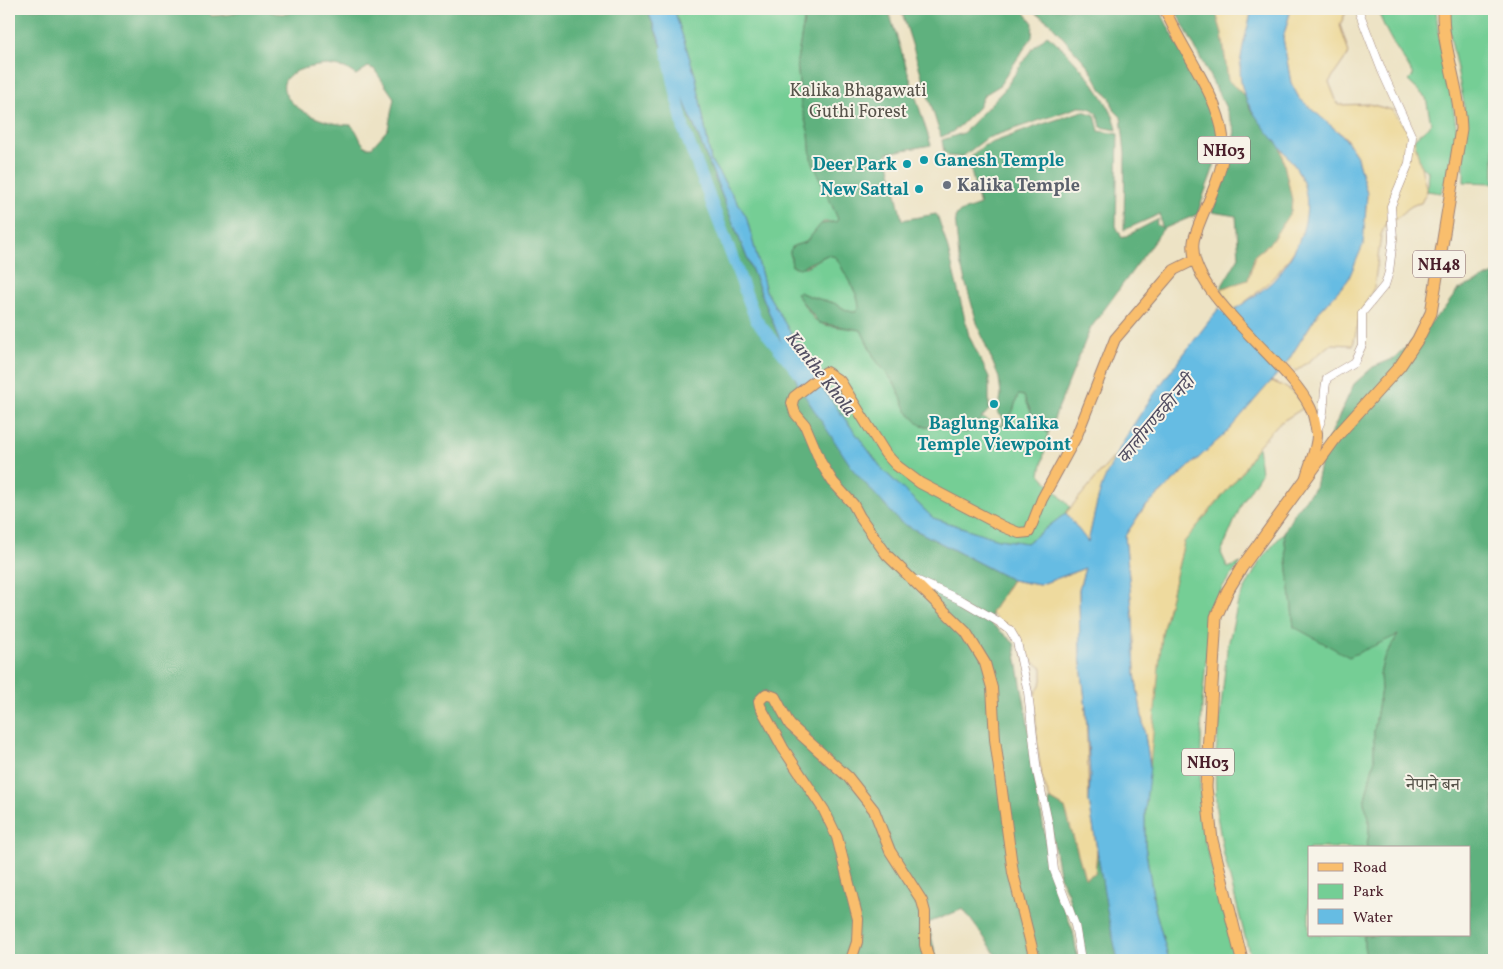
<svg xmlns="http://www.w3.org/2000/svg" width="1503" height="969" font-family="Vollkorn,'Noto Serif Devanagari',serif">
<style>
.green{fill:#74ce95;stroke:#5f7660}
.forest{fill:#5fb17e;stroke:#546854;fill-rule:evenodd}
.sand{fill:#eeda9e;stroke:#9c7c64}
.water{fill:#66bce3;stroke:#586e87}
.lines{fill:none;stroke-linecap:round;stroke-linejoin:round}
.river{stroke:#66bce3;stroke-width:12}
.minor-casing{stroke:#9c8178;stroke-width:9}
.major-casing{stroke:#9c8178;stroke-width:12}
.highway-casing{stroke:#9c8178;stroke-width:13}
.minor{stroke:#fff;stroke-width:8}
.major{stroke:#f9be6d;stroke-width:10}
.highway{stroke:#f9be6d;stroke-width:11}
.culture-dot{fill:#0f9aa8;stroke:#f7f3e8;stroke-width:2}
.worship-dot{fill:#6b7280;stroke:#f7f3e8;stroke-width:2}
.labels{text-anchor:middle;stroke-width:4;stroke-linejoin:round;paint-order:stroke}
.shield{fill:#f7f3e8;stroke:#7e5f64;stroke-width:1}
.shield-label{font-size:16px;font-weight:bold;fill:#4a1f2b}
.park-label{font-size:18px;fill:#57544b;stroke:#f7f3e8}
.culture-label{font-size:18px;font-weight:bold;fill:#0d838f;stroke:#f7f3e8;text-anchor:end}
.worship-label{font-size:18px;font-weight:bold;fill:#5b616d;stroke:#f7f3e8;text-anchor:start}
.water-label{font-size:19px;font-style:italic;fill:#524e62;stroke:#f7f3e8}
</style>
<rect width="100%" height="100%" fill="#f7f3e8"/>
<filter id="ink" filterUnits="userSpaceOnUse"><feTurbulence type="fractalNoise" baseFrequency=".02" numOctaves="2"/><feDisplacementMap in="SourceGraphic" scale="10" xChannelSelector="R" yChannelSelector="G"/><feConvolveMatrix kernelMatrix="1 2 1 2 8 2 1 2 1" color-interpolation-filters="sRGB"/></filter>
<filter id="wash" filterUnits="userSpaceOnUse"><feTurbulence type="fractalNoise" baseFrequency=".0096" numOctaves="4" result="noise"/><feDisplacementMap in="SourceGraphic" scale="20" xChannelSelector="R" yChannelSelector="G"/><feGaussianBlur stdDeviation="1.12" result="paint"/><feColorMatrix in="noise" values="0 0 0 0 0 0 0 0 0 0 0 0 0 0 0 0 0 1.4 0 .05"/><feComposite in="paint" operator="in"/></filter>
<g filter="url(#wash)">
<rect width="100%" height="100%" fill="#ede3c5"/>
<path class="green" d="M 674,9 L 799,9 L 804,21 L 797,61 L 801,105 L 809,134 L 811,158 L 838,219 L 836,222 L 823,222 L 806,242 L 793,246 L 790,252 L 792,266 L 806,267 L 827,255 L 836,257 L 857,296 L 860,307 L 857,312 C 846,313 840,304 830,302 C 819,299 810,297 799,292 L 797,295 L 814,319 L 824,325 L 861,330 L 875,359 L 895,384 L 907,411 L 919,424 L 926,427 L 949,425 L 962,432 L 968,432 L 982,418 L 1003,426 L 1013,411 L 1018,395 L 1024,396 L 1035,421 L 1048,434 L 1040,474 L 1070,507 L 1066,513 L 1027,543 L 998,539 L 933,518 L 883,470 L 825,392 L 766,291 L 746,216 L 711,161 L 696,78 Z
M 1377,9 L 1436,9 L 1439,40 L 1447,68 L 1457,131 L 1447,177 L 1441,193 L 1427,191 L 1428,171 L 1418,165 L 1414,139 L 1431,124 L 1426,98 L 1408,81 L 1413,76 C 1409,66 1404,61 1399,52 C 1389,38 1383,24 1377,9 Z
M 1449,9 L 1494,9 L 1494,183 L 1464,182 L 1464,104 L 1447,20 Z
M 1258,446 L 1261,473 L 1242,503 L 1221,553 L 1228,568 L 1241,563 L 1223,586 L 1210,620 L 1202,703 L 1200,789 L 1205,842 L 1237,960 L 1169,960 L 1155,909 L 1145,845 L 1145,811 L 1162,633 L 1184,542 L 1242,472 Z
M 1284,532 L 1294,627 L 1398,634 L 1383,661 L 1380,674 L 1381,689 L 1374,731 L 1374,762 L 1364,803 L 1369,817 L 1369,835 L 1366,848 L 1309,848 L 1309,935 L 1364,935 L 1364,946 L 1367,960 L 1251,960 L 1224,855 L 1216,810 L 1215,762 L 1227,650 L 1238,602 L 1260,561 Z"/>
<path class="forest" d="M 9,9 L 204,9 L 212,16 L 232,14 L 245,9 L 264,9 L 275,13 L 289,14 L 291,9 L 647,9 L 799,387 L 900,522 L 1012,580 L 991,613 L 992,624 L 1014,643 L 1028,724 L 1036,787 L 1054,882 L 1073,931 L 1078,960 L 998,960 L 991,947 L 963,909 L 928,923 L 937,960 L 9,960 ZM 327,65 L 345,68 L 356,75 L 368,67 L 374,69 L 394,98 L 388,129 L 372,147 L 366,147 C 358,140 360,133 351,125 C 296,124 244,71 327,65 Z
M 799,9 L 888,9 L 931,145 L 887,153 L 902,220 L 936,214 L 938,217 L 948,249 L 969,336 L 989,377 L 989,410 L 968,432 L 962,432 L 949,425 L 926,427 L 919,424 L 907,411 L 895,384 L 875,359 L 861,330 L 819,323 L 797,295 L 796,293 L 799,292 C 810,297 819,299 830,302 C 840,304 846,313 856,312 L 859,307 L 857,296 L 836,257 L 827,255 L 800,268 L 792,266 L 790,251 L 793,246 L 806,242 L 821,224 L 836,222 L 838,219 L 811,158 L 809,134 L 801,105 L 797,61 L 804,21 Z
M 901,9 L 1022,9 L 1033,23 L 1032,37 L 999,86 L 984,95 L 978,108 L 962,124 L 952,132 L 941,137 Z
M 1030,9 L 1160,9 C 1174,46 1223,107 1219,145 C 1216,169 1203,191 1198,214 L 1163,229 L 1090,329 L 1048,434 L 1035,421 L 1024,396 L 1018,395 L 1013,411 L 1003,426 L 1002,416 L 998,414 L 1001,395 L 999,378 L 978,326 L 965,281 L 959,259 L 955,217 L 960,212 L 980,205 L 968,160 L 983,146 L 1043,124 L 1083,111 L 1095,115 L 1099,131 L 1118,134 L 1116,226 L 1122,238 L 1159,219 L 1156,224 L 1162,228 L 1160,214 L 1124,230 L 1125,153 L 1121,117 L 1114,110 L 1110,97 L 1102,90 L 1089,67 L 1049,22 Z
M 1175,9 L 1215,9 L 1222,33 L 1228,80 L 1244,95 L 1251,110 L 1280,145 L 1292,200 L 1291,211 L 1285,223 L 1271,242 L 1255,255 L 1248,280 L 1220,289 L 1239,257 L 1236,216 L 1212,212 L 1225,179 L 1235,131 L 1225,106 Z
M 1047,35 C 1069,50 1115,105 1117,130 L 1101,127 C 1098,113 1096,107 1079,107 L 987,138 L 962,157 L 948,156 L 944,152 L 942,140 L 963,133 L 1004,90 L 1031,50 Z
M 1494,274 L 1494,960 L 1367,960 L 1364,946 L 1364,935 L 1469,935 L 1469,848 L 1366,848 L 1369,835 L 1369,817 L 1364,803 L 1374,762 L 1374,731 L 1381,689 L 1380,675 L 1383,661 L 1398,635 L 1349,657 L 1294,627 L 1284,532 L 1296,510 L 1315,487 L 1323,451 L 1354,384 L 1373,367 L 1395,358 L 1444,309 L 1458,290 Z
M 1050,799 L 1065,808 L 1085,878 L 1095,873 L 1097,850 L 1118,960 L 1085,960 L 1068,894 L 1059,874 L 1048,810 Z"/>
<path class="sand" d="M 1215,9 L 1252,9 L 1240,63 L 1244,95 L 1228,80 L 1222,33 Z
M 1291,9 L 1352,9 L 1345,14 L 1340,25 L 1349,53 L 1329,82 L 1338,105 L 1369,104 L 1392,110 L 1414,139 L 1427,191 L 1421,203 C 1405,205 1404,218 1386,223 L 1381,235 L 1374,288 L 1361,311 L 1353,345 L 1332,344 L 1296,371 L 1286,364 L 1318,313 L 1348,280 L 1365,220 L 1367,194 L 1356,154 L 1345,137 L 1310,109 L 1299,98 L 1291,83 L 1283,38 Z
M 1280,145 C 1285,152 1291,160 1296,167 C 1330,227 1280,278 1234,310 L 1220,289 L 1248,280 L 1255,255 L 1271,242 L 1291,211 L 1292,200 Z
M 1270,381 C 1287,386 1295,393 1305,407 L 1278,424 L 1258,446 L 1242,472 L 1184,542 L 1162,633 L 1150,766 L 1135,674 L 1133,619 L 1125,536 L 1143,509 L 1228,431 Z
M 1118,452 L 1098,499 L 1088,543 L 1066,513 Z
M 1085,568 L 1079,589 L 1080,655 L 1086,709 L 1089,801 L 1097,850 L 1095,873 L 1085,878 L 1065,808 L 1050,799 L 1042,778 L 1038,753 L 1034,696 L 1042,681 L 1042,668 L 1032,661 L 1026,663 L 1020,642 L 991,613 L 1012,580 L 1039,585 Z"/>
<path class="water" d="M 647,9 L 674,9 L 696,78 L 711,161 L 746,216 L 766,291 L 825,392 L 883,470 L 933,518 L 998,539 L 1027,543 L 1066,513 L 1088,542 C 1093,522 1096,502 1103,483 C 1128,421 1179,361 1219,308 L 1226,315 C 1241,305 1258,295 1272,282 C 1301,251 1321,203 1294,165 C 1280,145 1251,116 1244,94 C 1234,65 1246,38 1252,9 L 1291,9 L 1283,38 L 1291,83 L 1299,98 L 1344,137 L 1356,154 L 1367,194 L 1363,245 L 1348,280 L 1318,313 L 1286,364 L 1228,431 L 1143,509 L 1125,536 L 1133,619 L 1135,674 L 1150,766 L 1145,811 L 1145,845 L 1155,909 L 1169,960 L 1118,960 L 1108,916 L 1089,801 L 1090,774 L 1086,709 L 1080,655 L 1079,589 L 1085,568 L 1039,585 L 1012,580 L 900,522 L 854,471 L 799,387 Z"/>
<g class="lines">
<path class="river" d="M 667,50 L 684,130 L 756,320 L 799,373"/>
</g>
</g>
<g filter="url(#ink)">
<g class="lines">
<g class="minor-casing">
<path id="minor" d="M 1316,431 C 1327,414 1322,398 1327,378 L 1354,362 L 1362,345 L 1362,313 L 1385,285 L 1389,272 L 1393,239 L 1391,206 L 1409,163 L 1412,137 L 1382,71 L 1358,9
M 916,580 L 963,601 L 999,622 L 1010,630 L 1017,642 L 1028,692 L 1037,772 L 1049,826 L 1054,870 L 1075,925 L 1081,960"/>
</g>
<g class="major-casing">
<path id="major" d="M 1165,9 C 1182,53 1230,108 1223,156 C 1219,185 1202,211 1194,239 C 1183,291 1288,360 1310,407 C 1314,414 1315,425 1317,433 C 1318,446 1309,465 1306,477
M 851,960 L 857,942 L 858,919 L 837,837 L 824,810 L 783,748 L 760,706 L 759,701 L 766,694 L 775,697 L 790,725 L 848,777 L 874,810 L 890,851 L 922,901 L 925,912 L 925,945 L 929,960
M 1035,960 L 1013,873 L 995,739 L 992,688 L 985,663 L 966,632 L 887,555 L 860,517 L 853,504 L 833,482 L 821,463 L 805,425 L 795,413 L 792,403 L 794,397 L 826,372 L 840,381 L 885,453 L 896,465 L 920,483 L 1004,527 L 1019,533 L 1029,532 L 1042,499 L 1077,435 L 1115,339 L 1174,270 L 1194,260"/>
</g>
<g class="highway-casing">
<path id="highway" d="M 1242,960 L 1212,840 L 1206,787 L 1216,617 L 1228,590 L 1242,567 L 1337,436 L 1400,366 L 1418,339 L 1431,313 L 1461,129 C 1460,88 1442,50 1443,9"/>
</g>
<use href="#minor" class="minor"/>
<use href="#major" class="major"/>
<use href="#highway" class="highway"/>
</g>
</g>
<g class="culture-dot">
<circle cx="924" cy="160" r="5"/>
<circle cx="907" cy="164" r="5"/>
<circle cx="919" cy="189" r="5"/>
<circle cx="994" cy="404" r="5"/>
</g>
<circle class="worship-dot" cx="947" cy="185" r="5"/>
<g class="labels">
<g class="shield">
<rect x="1198" y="136.5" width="52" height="27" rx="4"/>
<rect x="1413" y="250.5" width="52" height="27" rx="4"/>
<rect x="1182" y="748.5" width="52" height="27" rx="4"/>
</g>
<g class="shield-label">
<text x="1224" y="156">NH03</text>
<text x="1439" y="270">NH48</text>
<text x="1208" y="768">NH03</text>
</g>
<g class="park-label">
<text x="858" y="96">Kalika Bhagawati<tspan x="858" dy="21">Guthi Forest</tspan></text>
<text x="1433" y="790">नेपाने बन</text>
</g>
<g class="culture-label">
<text x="934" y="166" text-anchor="start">Ganesh Temple</text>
<text x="897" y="170">Deer Park</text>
<text x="909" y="195">New Sattal</text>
<text x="994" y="429" text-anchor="middle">Baglung Kalika<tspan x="994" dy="21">Temple Viewpoint</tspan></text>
</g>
<g class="worship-label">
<text x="957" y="191">Kalika Temple</text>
</g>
<g class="water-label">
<text transform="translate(822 373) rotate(52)" y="7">Kanthe Khola</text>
<text transform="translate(1155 419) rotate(-50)" y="7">कालीगण्डकी नदी</text>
</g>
</g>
<rect width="1503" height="969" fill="none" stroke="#f7f3e8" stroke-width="30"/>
<rect x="1308" y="846" width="162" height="90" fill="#f7f3e8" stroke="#b29e9c"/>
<rect x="1318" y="863" width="25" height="8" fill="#f9be6d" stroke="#b29e9c"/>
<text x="1353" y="872" font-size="15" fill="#4a1f2b">Road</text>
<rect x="1318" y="884" width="25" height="15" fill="#74ce95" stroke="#b29e9c"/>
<text x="1353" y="896" font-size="15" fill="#4a1f2b">Park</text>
<rect x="1318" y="909" width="25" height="15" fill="#66bce3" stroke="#b29e9c"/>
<text x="1353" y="922" font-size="15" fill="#4a1f2b">Water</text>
</svg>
